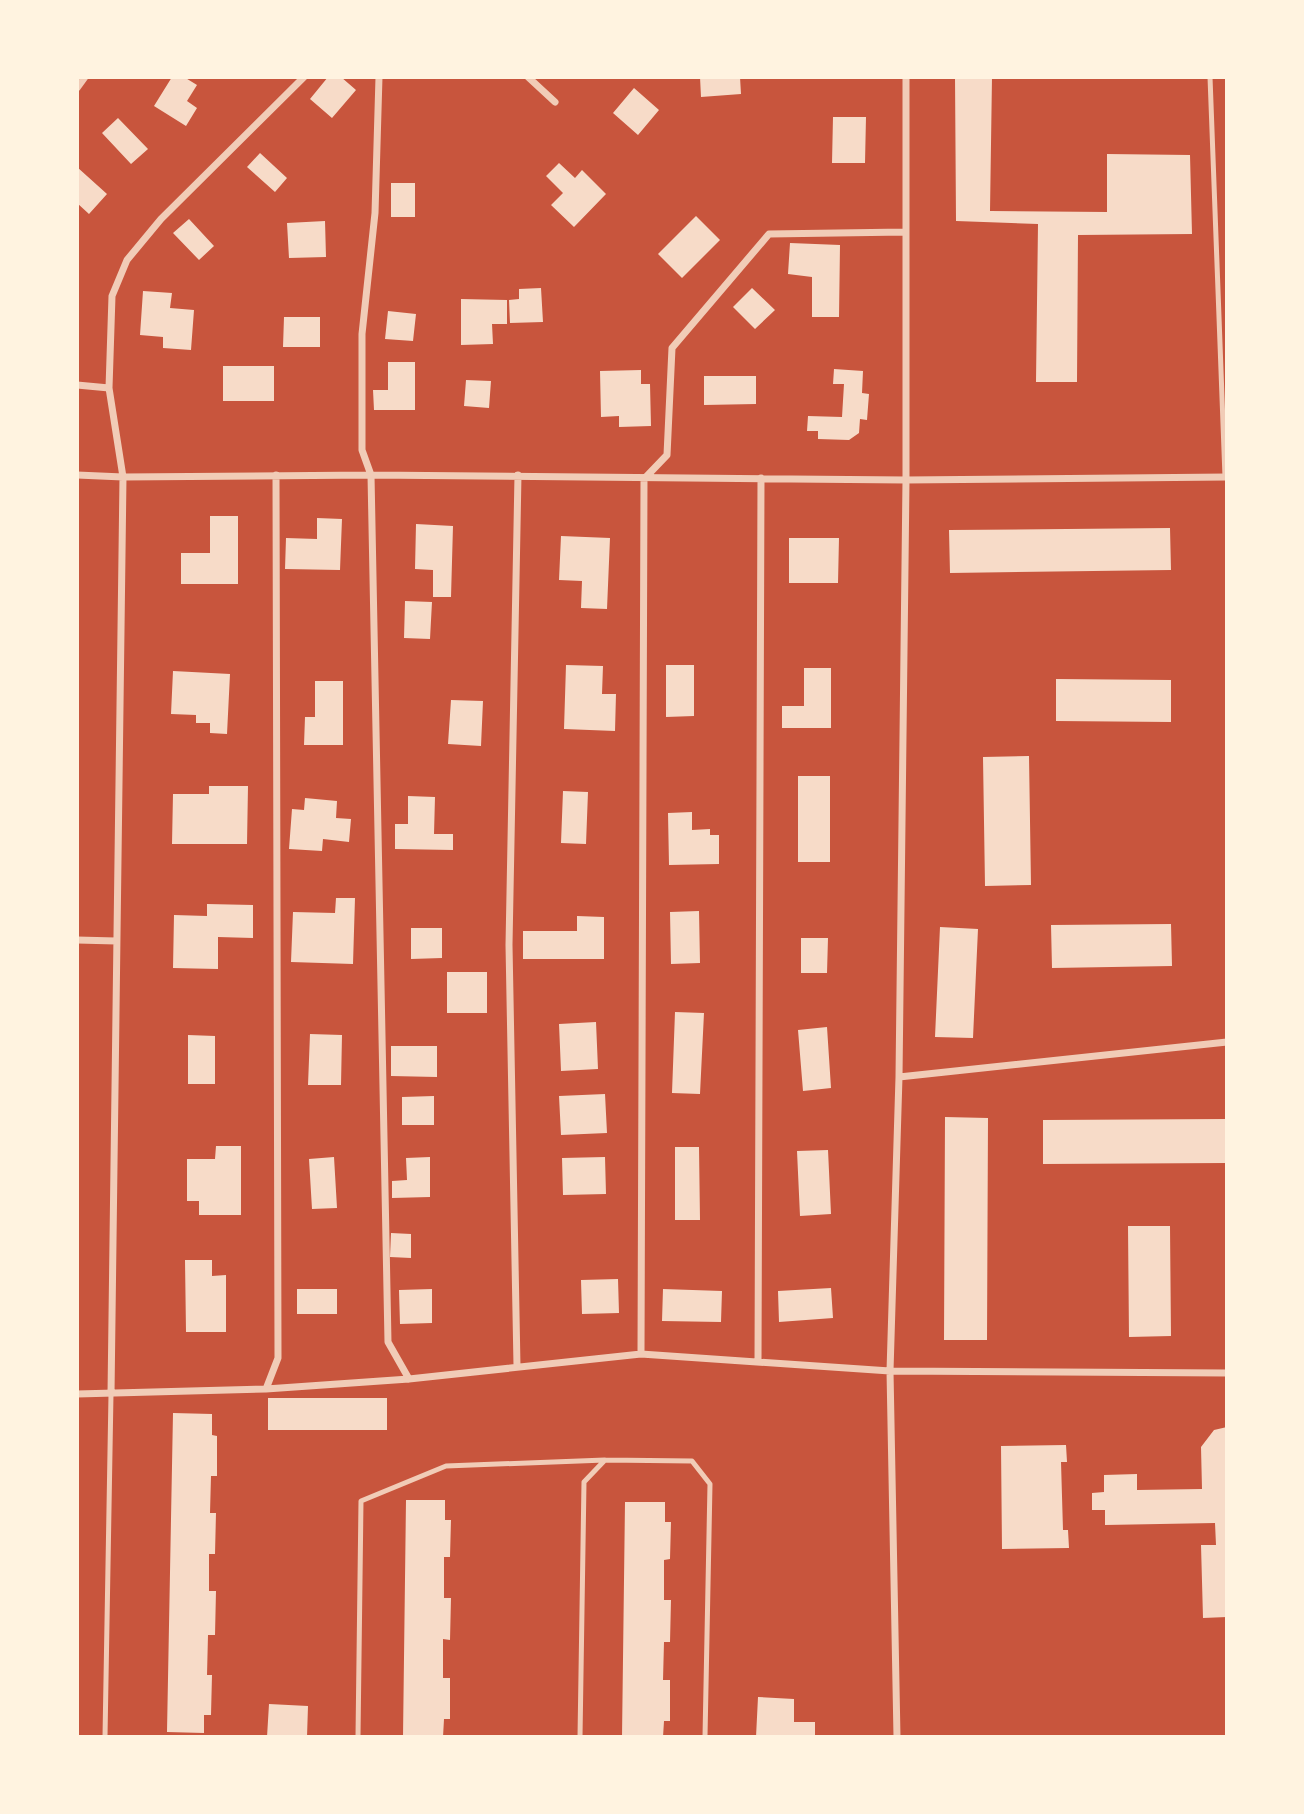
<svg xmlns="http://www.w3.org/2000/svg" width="1304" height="1814" font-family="Merriweather,serif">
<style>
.building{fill:#f7dbc8}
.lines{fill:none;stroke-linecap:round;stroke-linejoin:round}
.service{stroke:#f1ccb7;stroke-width:5}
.minor{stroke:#f1ccb7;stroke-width:7}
</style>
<rect width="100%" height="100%" fill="#c8553d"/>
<path class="building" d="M 172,77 L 184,77 L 197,85 L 187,101 L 197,108 L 186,126 L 154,106 Z
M 328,77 L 341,77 L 356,90 L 332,118 L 310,99 Z
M 700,77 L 740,77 L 741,94 L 701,97 Z
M 955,77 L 992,77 L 990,211 L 1107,212 L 1107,154 L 1190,155 L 1192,234 L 1078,235 L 1077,382 L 1036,382 L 1038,224 L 956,221 Z
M 634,88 L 659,110 L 638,135 L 613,113 Z
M 833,117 L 866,117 L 865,163 L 832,163 Z
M 118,118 L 148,149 L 131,164 L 102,133 Z
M 260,153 L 287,178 L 275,192 L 247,167 Z
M 559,163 L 575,178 L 582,170 L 606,194 L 574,227 L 551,205 L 563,193 L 546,176 Z
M 77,167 L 107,194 L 89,214 L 77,203 Z
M 391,183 L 415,183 L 415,217 L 391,217 Z
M 696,216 L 720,240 L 682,278 L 658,254 Z
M 189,219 L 214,246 L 199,260 L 173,233 Z
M 325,221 L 326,257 L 289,258 L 287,223 Z
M 790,243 L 840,245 L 839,317 L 812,317 L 812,277 L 788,274 Z
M 541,288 L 543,322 L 510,323 L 509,300 L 519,299 L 519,289 Z
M 752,288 L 775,310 L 755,329 L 733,307 Z
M 143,291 L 172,293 L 170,308 L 194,310 L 191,350 L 163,348 L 163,337 L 140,335 Z
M 461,299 L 507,300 L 507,324 L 492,324 L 493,344 L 461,345 Z
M 388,311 L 416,314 L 413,341 L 385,339 Z
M 284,317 L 320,317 L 320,347 L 283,347 Z
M 388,362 L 415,362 L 415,410 L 374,410 L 373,390 L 388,390 Z
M 223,366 L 274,366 L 274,401 L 223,401 Z
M 834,369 L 863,371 L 862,393 L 869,394 L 867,420 L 860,419 L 859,433 L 849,440 L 818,439 L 818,431 L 807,431 L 808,416 L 842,417 L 844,384 L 833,384 Z
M 641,370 L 641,384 L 650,384 L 651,426 L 619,427 L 619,416 L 601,417 L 600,371 Z
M 704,376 L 756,376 L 756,404 L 704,405 Z
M 466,380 L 491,381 L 489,408 L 464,406 Z
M 210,516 L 238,516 L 238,584 L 181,584 L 181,553 L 210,553 Z
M 317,518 L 342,519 L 340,570 L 285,569 L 286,538 L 317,539 Z
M 416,524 L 453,526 L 451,597 L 433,597 L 433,570 L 415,569 Z
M 1170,528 L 1171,570 L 950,573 L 949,530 Z
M 561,536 L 610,538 L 607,609 L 581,608 L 582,581 L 559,580 Z
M 789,538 L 839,538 L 838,583 L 789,583 Z
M 405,601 L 432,602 L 430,639 L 404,638 Z
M 566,665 L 603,666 L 602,694 L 616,694 L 615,731 L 564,729 Z
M 666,665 L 694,665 L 694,716 L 666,717 Z
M 804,668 L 831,668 L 831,728 L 782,728 L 782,706 L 804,706 Z
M 173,671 L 230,674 L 227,734 L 210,733 L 210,723 L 196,723 L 196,715 L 171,714 Z
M 1056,679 L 1171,680 L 1171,722 L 1056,721 Z
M 315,681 L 343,681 L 343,745 L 304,745 L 305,717 L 315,717 Z
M 451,700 L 483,701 L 481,746 L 448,744 Z
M 1029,756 L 1031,885 L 985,886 L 983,757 Z
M 798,776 L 830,776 L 830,862 L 798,862 Z
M 209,786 L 248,786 L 247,844 L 172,844 L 173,794 L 209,794 Z
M 563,791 L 588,792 L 586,844 L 561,843 Z
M 408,796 L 435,797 L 434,834 L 453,834 L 453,850 L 395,849 L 395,824 L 408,824 Z
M 305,798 L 337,801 L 336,818 L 351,819 L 349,842 L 323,839 L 322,851 L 289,849 L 292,809 L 304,810 Z
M 692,812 L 692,830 L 710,829 L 710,835 L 719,835 L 719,864 L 669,865 L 668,813 Z
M 336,898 L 355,898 L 353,964 L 291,962 L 293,912 L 335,913 Z
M 207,904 L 253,905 L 253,938 L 218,937 L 218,969 L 173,968 L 174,915 L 207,916 Z
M 699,911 L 700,963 L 671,964 L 670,912 Z
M 577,916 L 604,917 L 604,959 L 523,959 L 523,931 L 577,931 Z
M 1171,924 L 1172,966 L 1052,968 L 1051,925 Z
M 940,927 L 978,929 L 973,1038 L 935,1037 Z
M 411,928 L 442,928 L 442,958 L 411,959 Z
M 801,938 L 828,938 L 827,973 L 801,973 Z
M 447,972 L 487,972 L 487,1013 L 447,1013 Z
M 675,1012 L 704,1013 L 700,1094 L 672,1093 Z
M 596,1022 L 598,1069 L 561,1071 L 559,1024 Z
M 827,1027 L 831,1088 L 803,1091 L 798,1030 Z
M 310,1034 L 342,1035 L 341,1085 L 308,1085 Z
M 188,1035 L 215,1036 L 215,1084 L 188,1084 Z
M 391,1046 L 437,1046 L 437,1077 L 391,1076 Z
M 605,1094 L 607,1133 L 561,1135 L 559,1096 Z
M 434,1096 L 434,1125 L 402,1125 L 402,1097 Z
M 945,1117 L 988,1118 L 987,1340 L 944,1340 Z
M 1227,1119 L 1227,1163 L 1043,1164 L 1043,1120 Z
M 216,1146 L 241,1146 L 241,1215 L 199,1215 L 199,1201 L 187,1201 L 187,1159 L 215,1159 Z
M 675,1147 L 699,1147 L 700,1220 L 675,1220 Z
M 828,1150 L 831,1214 L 800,1216 L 797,1151 Z
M 334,1157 L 337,1208 L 312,1209 L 309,1159 Z
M 430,1157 L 430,1197 L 392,1198 L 392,1181 L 407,1180 L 406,1158 Z
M 605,1157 L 606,1194 L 563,1195 L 562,1158 Z
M 1128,1226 L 1170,1226 L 1171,1336 L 1129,1337 Z
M 391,1233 L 411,1234 L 411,1258 L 390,1257 Z
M 185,1260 L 212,1260 L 212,1276 L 226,1275 L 226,1332 L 186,1332 Z
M 618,1279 L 619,1313 L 582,1314 L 581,1280 Z
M 831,1288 L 833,1318 L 779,1322 L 778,1291 Z
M 297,1289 L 337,1289 L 337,1314 L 297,1314 Z
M 432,1289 L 432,1323 L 400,1324 L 399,1290 Z
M 663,1289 L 722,1291 L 721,1322 L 662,1321 Z
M 268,1398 L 387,1398 L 387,1430 L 268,1430 Z
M 173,1413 L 212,1414 L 212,1435 L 217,1436 L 217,1476 L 211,1476 L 210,1513 L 216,1513 L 215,1554 L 209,1554 L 209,1591 L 216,1591 L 215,1635 L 208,1635 L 207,1675 L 212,1675 L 211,1715 L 204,1715 L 204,1733 L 167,1732 Z
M 1227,1427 L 1227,1617 L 1203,1618 L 1201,1545 L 1216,1545 L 1215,1523 L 1105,1525 L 1105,1510 L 1092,1510 L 1092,1493 L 1104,1492 L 1104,1475 L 1137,1474 L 1137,1490 L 1202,1489 L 1201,1447 L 1214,1430 Z
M 1066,1445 L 1067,1462 L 1061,1462 L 1063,1530 L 1068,1530 L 1069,1548 L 1002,1549 L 1001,1446 Z
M 406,1500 L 445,1500 L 445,1520 L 451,1520 L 450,1557 L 444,1557 L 444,1598 L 451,1598 L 450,1640 L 443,1639 L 443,1678 L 450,1678 L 450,1719 L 444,1719 L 443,1737 L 403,1737 Z
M 625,1502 L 665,1502 L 665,1522 L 671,1522 L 670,1559 L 664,1560 L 664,1600 L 671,1600 L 670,1642 L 664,1642 L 663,1680 L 670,1680 L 670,1721 L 664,1721 L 663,1737 L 622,1737 Z
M 758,1697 L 794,1699 L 794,1722 L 815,1722 L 815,1737 L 756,1737 Z
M 269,1704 L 308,1706 L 307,1737 L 267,1737 Z"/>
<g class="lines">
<path class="service" d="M 1210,77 L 1225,477
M 105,1737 L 111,1394
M 358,1737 L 361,1501 L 446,1466 L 605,1460
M 580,1737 L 584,1482 L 605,1460 L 692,1461 L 710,1484 L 705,1737"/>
<path class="minor" d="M 379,77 L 375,213 L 362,334 L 362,450 L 371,475 L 388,1342 L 409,1379
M 528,77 L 555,102
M 77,88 L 85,77
M 77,385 L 109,388
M 77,475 L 123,477 L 371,475 L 906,480 L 1227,477
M 77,940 L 116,941
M 899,1077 L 1227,1042
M 641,1354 L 644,479 L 667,455 L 672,348 L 769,234 L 905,232
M 758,1362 L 761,478
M 517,1366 L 509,945 L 518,475
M 266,1389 L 278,1358 L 276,475
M 77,1394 L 266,1389 L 409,1379 L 641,1354 L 890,1371 L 1227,1373
M 111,1394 L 123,477 L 109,388 L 112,296 L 127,260 L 161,219 L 304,77
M 897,1737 L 890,1371 L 899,1077 L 906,480 L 906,77"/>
</g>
<rect width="1304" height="1814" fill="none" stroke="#fff3e0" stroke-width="158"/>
</svg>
